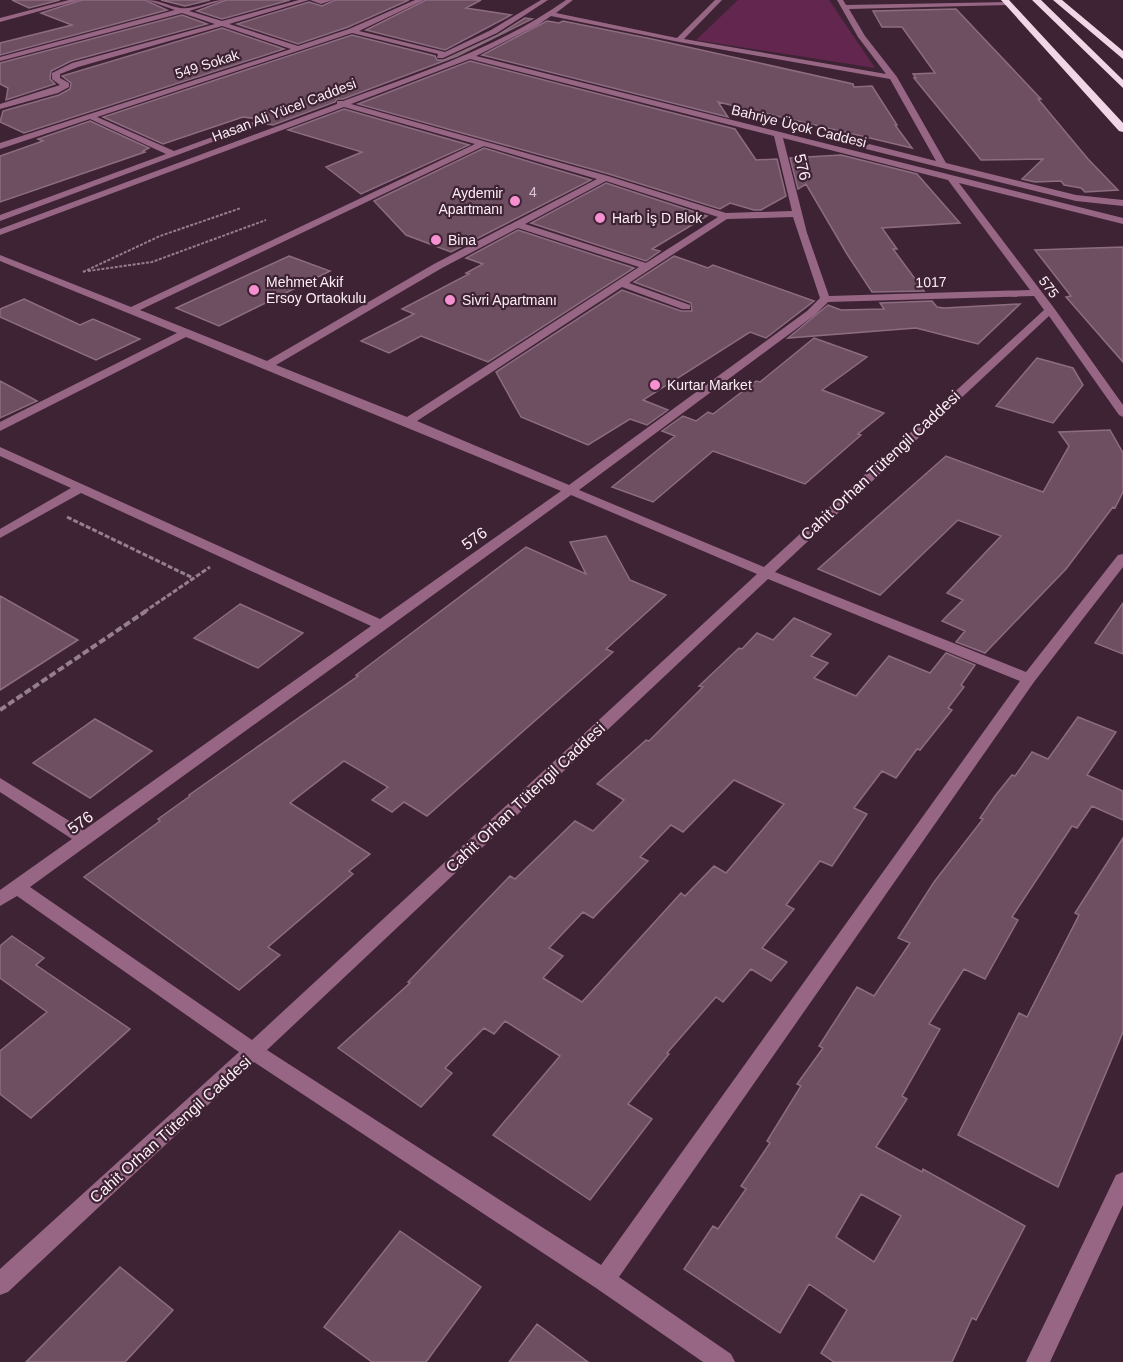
<svg xmlns="http://www.w3.org/2000/svg" width="1123" height="1362" font-family="Helvetica,sans-serif">
<style>
.green{fill:#63274f}
.building{fill:#6e4f62;stroke:#8d6c80;stroke-width:1.5;fill-rule:evenodd}
.lines{fill:none;stroke-linecap:round;stroke-linejoin:round}
.path-far2{stroke:#957f8c;stroke-width:2;stroke-dasharray:3 1.5;stroke-linecap:butt}
.path-far1{stroke:#957f8c;stroke-width:3;stroke-dasharray:5 2;stroke-linecap:butt}
.path{stroke:#957f8c;stroke-width:4;stroke-dasharray:7 3;stroke-linecap:butt}
.minor{fill:#976684;fill-rule:evenodd}
.highway{fill:#f1d7e6;fill-rule:evenodd}
.poi-dot{fill:#f690d0;stroke:#3e2334;stroke-width:2}
.labels{text-anchor:middle;stroke-width:4.5;stroke-linejoin:round;paint-order:stroke}
.far-street-label{font-size:14px;fill:#fdeef6;stroke:#3e2334}
.number-label{font-size:14px;fill:#d9c6d1}
.far-poi-label{font-size:14px;fill:#fdeef6;stroke:#3e2334;text-anchor:start}
.street-label{font-size:16px;fill:#fdeef6;stroke:#3e2334}
</style>
<rect width="100%" height="100%" fill="#3e2334"/>
<path class="green" d="M 738,0 L 829,0 L 875,68 L 696,40 Z"/>
<path class="building" d="M 12,0 L 60,0 L 29,8 Z
M 82,0 L 145,0 L 167,10 L 0,55 L 0,43 L 72,25 L 41,13 Z
M 161,0 L 210,0 L 185,6 Z
M 226,0 L 290,0 L 222,19 L 197,11 Z
M 335,0 L 409,0 L 348,27 L 298,44 L 237,24 L 309,2 L 322,6 Z
M 426,0 L 481,0 L 466,8 L 511,15 L 445,50 L 366,30 Z
M 956,9 L 1041,99 L 1038,99 L 1088,159 L 1118,190 L 1085,192 L 1081,188 L 1064,185 L 1061,181 L 1035,182 L 1022,179 L 1043,159 L 981,160 L 914,78 L 916,78 L 913,74 L 935,73 L 902,27 L 882,27 L 873,11 Z
M 182,15 L 207,24 L 71,61 L 51,71 L 50,79 L 55,84 L 6,100 L 8,88 L 0,84 L 0,63 Z
M 525,18 L 532,19 L 457,56 L 343,99 L 337,99 L 335,102 L 273,125 L 267,124 L 267,120 L 243,117 L 163,144 L 103,117 L 352,35 L 435,56 L 437,60 L 444,60 L 498,35 Z
M 547,21 L 559,23 L 563,21 L 652,39 L 853,84 L 854,87 L 872,86 L 897,125 L 895,125 L 912,148 L 718,102 L 728,117 L 482,55 Z
M 222,28 L 284,49 L 24,133 L 0,122 L 3,111 L 59,95 L 70,89 L 71,83 L 62,76 Z
M 470,61 L 735,129 L 756,160 L 777,159 L 786,196 L 761,210 L 754,210 L 730,203 L 720,209 L 609,174 L 358,104 Z
M 344,109 L 469,145 L 361,194 L 326,167 L 362,152 L 288,130 Z
M 90,121 L 149,148 L 143,151 L 145,152 L 0,202 L 0,156 L 43,141 L 38,139 Z
M 484,148 L 591,180 L 451,252 L 406,235 L 374,201 Z
M 841,155 L 917,174 L 960,223 L 882,228 L 897,249 L 893,249 L 924,291 L 872,292 L 847,254 L 806,184 L 798,189 L 790,158 Z
M 606,183 L 707,216 L 652,249 L 660,251 L 646,261 L 531,223 Z
M 518,230 L 634,268 L 488,362 L 421,336 L 389,353 L 361,341 L 414,314 L 402,309 L 469,274 L 466,273 L 483,264 L 466,258 Z
M 1123,247 L 1123,362 L 1066,297 L 1071,296 L 1035,250 Z
M 289,256 L 330,271 L 219,326 L 176,308 Z
M 674,256 L 708,268 L 713,265 L 814,301 L 766,338 L 750,332 L 643,400 L 668,410 L 647,425 L 630,419 L 588,445 L 521,417 L 496,372 L 622,290 L 681,311 L 692,311 L 691,303 L 634,282 Z
M 24,299 L 80,325 L 93,319 L 140,339 L 96,360 L 0,317 L 0,309 Z
M 932,301 L 937,307 L 944,308 L 1020,304 L 978,344 L 916,328 L 788,338 L 828,305 L 841,310 L 884,309 L 880,303 Z
M 814,338 L 867,357 L 822,390 L 884,413 L 858,434 L 861,435 L 805,484 L 713,451 L 653,502 L 612,487 L 675,436 L 662,431 L 683,416 L 696,421 L 708,412 L 713,414 L 756,381 L 760,382 Z
M 1037,358 L 1073,368 L 1083,385 L 1053,423 L 996,406 Z
M 0,381 L 37,401 L 0,418 Z
M 1110,430 L 1123,453 L 1123,492 L 1115,508 L 1113,507 L 1066,569 L 985,653 L 956,642 L 965,631 L 942,621 L 963,600 L 947,593 L 1001,536 L 958,520 L 880,595 L 818,569 L 946,456 L 1043,492 L 1069,446 L 1059,432 Z
M 606,536 L 630,580 L 666,595 L 606,649 L 613,652 L 427,816 L 404,802 L 392,812 L 372,800 L 388,787 L 344,761 L 290,803 L 370,854 L 349,871 L 353,874 L 268,947 L 280,955 L 239,990 L 84,877 L 160,821 L 158,819 L 190,796 L 189,795 L 358,676 L 356,675 L 526,547 L 586,574 L 570,542 Z
M 0,596 L 78,640 L 0,690 Z
M 1123,603 L 1123,654 L 1095,643 Z
M 240,604 L 303,633 L 258,668 L 194,638 Z
M 794,618 L 831,634 L 811,656 L 828,663 L 814,678 L 856,696 L 889,656 L 930,673 L 946,653 L 975,665 L 961,685 L 964,687 L 948,708 L 952,710 L 920,750 L 917,749 L 896,778 L 882,771 L 854,808 L 867,814 L 832,866 L 820,861 L 786,905 L 794,909 L 762,948 L 787,962 L 771,981 L 751,969 L 723,1002 L 716,997 L 667,1053 L 669,1054 L 628,1104 L 652,1119 L 590,1200 L 493,1135 L 560,1056 L 505,1021 L 494,1034 L 484,1028 L 445,1068 L 452,1073 L 421,1107 L 338,1048 L 410,983 L 408,982 L 510,876 L 515,879 L 575,821 L 593,831 L 624,800 L 597,784 L 646,740 L 649,741 L 703,687 L 699,686 L 739,648 L 742,649 L 757,633 L 773,640 ZM 734,780 L 784,804 L 726,873 L 714,866 L 685,896 L 681,893 L 582,1002 L 543,978 L 563,956 L 549,948 L 583,912 L 593,918 L 648,861 L 640,857 L 671,825 L 683,832 Z
M 1078,717 L 1116,732 L 1087,775 L 1123,791 L 1123,820 L 1092,806 L 1077,828 L 1072,826 L 1012,917 L 1018,920 L 985,979 L 964,969 L 929,1024 L 940,1029 L 902,1096 L 907,1099 L 876,1147 L 922,1172 L 923,1169 L 1025,1226 L 976,1320 L 972,1318 L 952,1362 L 834,1362 L 821,1353 L 847,1310 L 809,1284 L 780,1333 L 684,1269 L 713,1226 L 718,1229 L 746,1189 L 741,1186 L 770,1143 L 767,1141 L 801,1086 L 797,1084 L 823,1048 L 819,1046 L 857,987 L 874,996 L 910,943 L 898,938 L 934,882 L 983,819 L 980,818 L 995,796 L 1012,775 L 1015,776 L 1032,752 L 1048,759 ZM 861,1194 L 901,1216 L 874,1262 L 836,1237 Z
M 95,719 L 152,751 L 90,798 L 33,763 Z
M 1123,838 L 1123,1032 L 1058,1187 L 958,1135 L 1019,1013 L 1027,1017 L 1079,915 L 1075,913 Z
M 12,936 L 44,958 L 36,965 L 130,1029 L 31,1118 L 0,1094 L 0,1051 L 47,1012 L 0,978 L 0,946 Z
M 400,1231 L 481,1287 L 426,1362 L 372,1362 L 324,1327 Z
M 120,1267 L 173,1310 L 125,1362 L 26,1362 Z
M 537,1324 L 588,1362 L 509,1362 Z"/>
<g class="lines">
<path class="path-far2" d="M 88,271 L 152,262 L 266,220
M 83,272 L 160,236 L 241,208"/>
<path class="path-far1" d="M 67,517 L 193,578
M 144,612 L 210,567"/>
<path class="path" d="M 0,710 L 146,611"/>
<path class="minor" d="M 69,0 L 80,0 L 0,22 L 0,18 Z
M 147,0 C 159,0 168,6 180,8 C 194,10 210,0 224,0 L 189,11 L 222,21 L 299,0 L 309,0 L 229,24 L 298,46 L 349,29 L 415,0 L 424,0 L 359,31 L 445,52 L 491,30 L 541,0 L 548,0 L 497,33 L 443,58 L 437,58 L 438,54 L 352,33 L 97,117 L 174,151 L 259,120 L 266,122 L 0,221 L 0,215 L 166,154 L 90,119 L 0,149 L 0,143 L 291,49 L 222,26 L 78,67 L 60,74 L 60,78 L 69,83 L 69,87 L 58,93 L 0,109 L 0,104 L 60,85 L 52,79 L 52,73 L 72,63 L 215,24 L 182,13 L 0,61 L 0,57 L 175,10 Z
M 310,0 L 333,0 L 321,4 Z
M 566,0 L 573,0 L 556,13 L 677,38 L 715,0 L 722,0 L 684,39 L 886,74 L 858,37 L 837,0 L 843,0 L 846,5 L 1009,2 L 1007,5 L 849,9 L 865,36 L 897,77 L 946,163 L 1076,195 L 1123,200 L 1123,206 L 1076,201 L 866,149 L 865,147 L 869,144 L 936,161 L 890,79 L 679,42 L 551,16 L 538,25 L 476,56 L 1123,218 L 1123,224 L 959,183 L 1054,308 L 1123,405 L 1123,417 L 1119,415 L 1049,316 L 775,572 L 1026,672 L 1118,555 L 1123,554 L 1123,567 L 1034,682 L 619,1277 L 731,1354 L 735,1362 L 703,1362 L 596,1288 L 254,1062 L 8,1292 L 0,1295 L 0,1269 L 239,1052 L 17,896 L 0,906 L 0,890 L 72,839 L 0,792 L 0,778 L 84,830 L 371,626 L 81,493 L 0,538 L 0,529 L 71,488 L 0,456 L 0,447 L 380,619 L 561,491 L 186,337 L 0,431 L 0,422 L 177,333 L 0,261 L 0,255 L 131,307 L 475,144 L 344,107 L 0,235 L 0,229 L 337,104 L 337,101 L 343,101 C 420,73 498,48 566,0 ZM 470,59 L 774,136 L 792,211 L 726,213 L 608,176 L 351,104 ZM 783,138 L 948,180 L 1030,290 L 829,296 L 807,233 ZM 484,146 L 597,179 L 434,264 L 267,361 L 140,310 ZM 606,181 L 718,217 L 646,263 L 525,224 ZM 793,217 L 820,298 L 807,311 L 569,485 L 417,421 L 622,287 L 682,309 L 690,309 L 690,305 L 629,283 L 727,219 ZM 518,228 L 639,267 L 407,417 L 276,365 L 442,268 ZM 1034,296 L 1044,310 L 764,567 L 579,490 L 815,315 L 828,302 ZM 571,495 L 757,574 L 252,1040 L 30,887 ZM 768,579 L 1020,681 L 601,1265 L 267,1050 Z
M 1123,1172 L 1123,1205 L 1050,1362 L 1026,1362 L 1116,1175 Z"/>
<path class="highway" d="M 1001,0 L 1009,0 L 1123,123 L 1123,132 L 1119,131 Z
M 1032,0 L 1041,0 L 1123,80 L 1123,88 Z
M 1053,0 L 1062,0 L 1123,51 L 1123,59 Z"/>
</g>
<g class="poi-dot">
<circle cx="515" cy="201" r="6"/>
<circle cx="600" cy="218" r="6"/>
<circle cx="436" cy="240" r="6"/>
<circle cx="254" cy="290" r="6"/>
<circle cx="450" cy="300" r="6"/>
<circle cx="655" cy="385" r="6"/>
</g>
<g class="labels">
<g class="far-street-label">
<text transform="translate(207 64) rotate(-18)" y="5">549 Sokak</text>
<text transform="translate(284 110) rotate(-21)" y="5">Hasan Ali Yücel Caddesi</text>
<text transform="translate(799 126) rotate(14)" y="5">Bahriye Üçok Caddesi</text>
<text transform="translate(931 282) rotate(-2)" y="5">1017</text>
<text transform="translate(1049 287) rotate(53)" y="5">575</text>
</g>
<g class="number-label">
<text x="533" y="197">4</text>
</g>
<g class="far-poi-label">
<text x="503" y="198" text-anchor="end">Aydemir<tspan x="503" dy="16">Apartmanı</tspan></text>
<text x="612" y="223">Harb İş D Blok</text>
<text x="448" y="245">Bina</text>
<text x="266" y="287">Mehmet Akif<tspan x="266" dy="16">Ersoy Ortaokulu</tspan></text>
<text x="462" y="305">Sivri Apartmanı</text>
<text x="667" y="390">Kurtar Market</text>
</g>
<g class="street-label">
<text transform="translate(803 167) rotate(76)" y="6">576</text>
<text transform="translate(880 465) rotate(-43)" y="6">Cahit Orhan Tütengil Caddesi</text>
<text transform="translate(474 538) rotate(-36)" y="6">576</text>
<text transform="translate(525 797) rotate(-43)" y="6">Cahit Orhan Tütengil Caddesi</text>
<text transform="translate(80 822) rotate(-36)" y="6">576</text>
<text transform="translate(170 1129) rotate(-42)" y="6">Cahit Orhan Tütengil Caddesi</text>
</g>
</g>
</svg>
